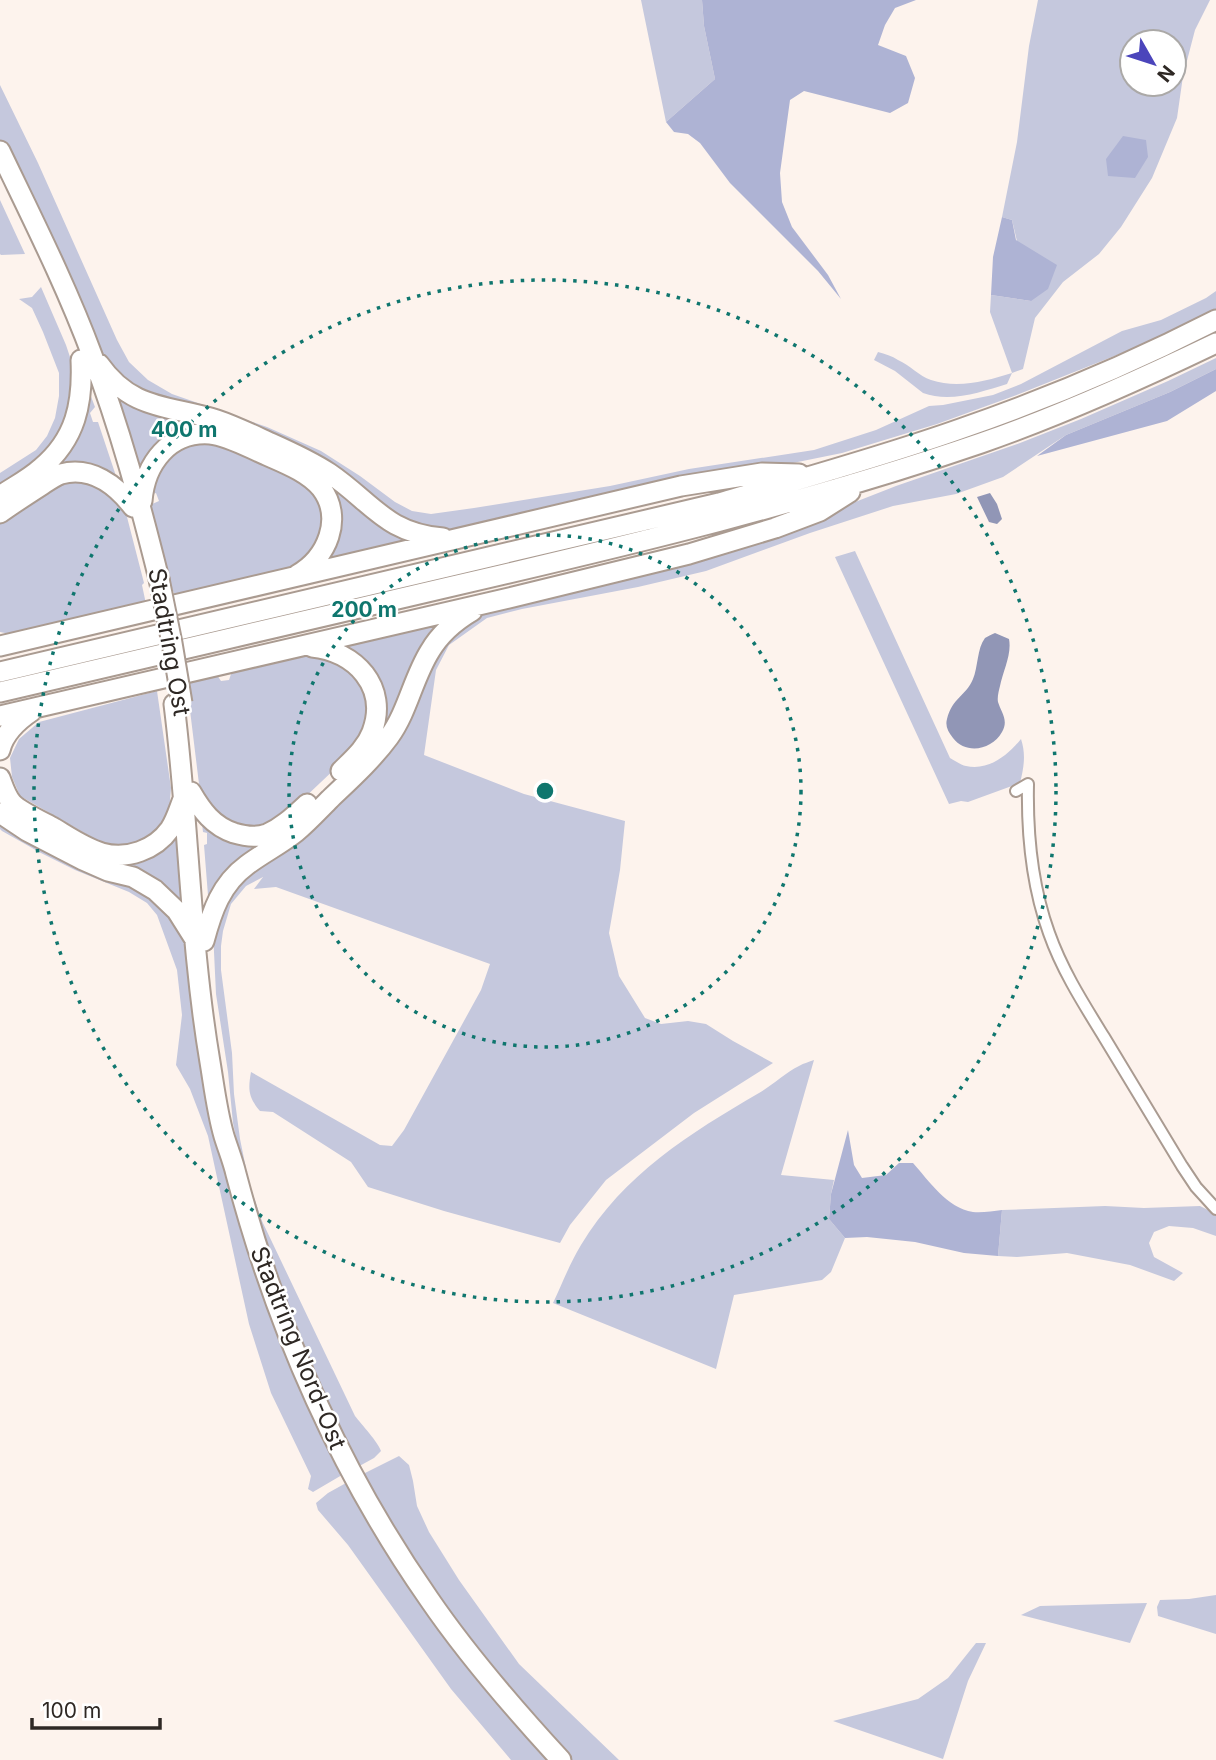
<svg xmlns="http://www.w3.org/2000/svg" width="1216" height="1760" font-family="Inter,sans-serif">
<style>
.green{fill:#c5c8dd;fill-rule:evenodd}
.forest{fill:#aeb3d4}
.water{fill:#9196b6}
.lines{fill:none;stroke-linecap:round;stroke-linejoin:round}
.street-casing{stroke:#aa9b91;stroke-width:14}
.highway-casing{stroke:#aa9b91;stroke-width:23}
.street{stroke:#fff;stroke-width:10}
.highway{stroke:#fff;stroke-width:19}
.highway-bridge-casing{stroke:#aa9b91;stroke-width:23;stroke-linecap:butt}
.highway-bridge{stroke:#fff;stroke-width:19}
.ring{fill:none;stroke:#0f766e;stroke-width:3.5;stroke-dasharray:3.5 7}
.labels{text-anchor:middle;stroke-width:5;stroke-linejoin:round;paint-order:stroke}
.street-label{font-size:24px;fill:#2e2824;stroke:#fff}
.centre{fill:#0f766e;stroke:#fff;stroke-width:3.5}
.ring-label{font-size:21px;text-anchor:middle;font-weight:bold;fill:#0f766e;stroke:#fff;stroke-width:5;stroke-linejoin:round;paint-order:stroke}
</style>
<rect width="100%" height="100%" fill="#fdf3ed"/>
<path class="green" d="M 641,0 L 702,0 L 704,26 L 715,79 L 666,122 Z
M 1038,0 L 1210,0 L 1195,30 L 1183,76 L 1177,118 L 1152,178 L 1121,227 L 1099,254 L 1063,282 L 1035,318 L 1023,369 L 1012,373 L 1007,384 C 981,392 950,403 923,393 L 895,371 L 874,360 L 878,352 C 885,354 892,356 898,360 C 910,365 919,376 931,380 C 958,389 986,381 1012,373 L 990,312 L 991,295 L 1031,301 L 1012,220 L 1002,217 L 1017,142 L 1029,46 ZM 1132,42 L 1174,42 L 1174,84 L 1132,84 Z
M 0,85 L 38,163 L 117,340 L 129,362 L 148,380 L 172,394 L 267,427 L 321,451 L 360,476 L 395,502 L 412,511 L 431,514 L 474,508 L 610,486 L 689,469 L 814,450 L 876,430 L 929,406 L 943,405 L 993,395 L 1021,384 L 1122,331 L 1161,320 L 1206,298 L 1216,291 L 1216,309 L 1142,345 L 1014,396 L 937,424 L 842,453 L 460,530 L 441,532 L 424,531 L 378,507 L 142,398 L 110,374 L 0,141 Z
M 0,200 L 25,254 L 1,255 L 0,254 Z
M 41,287 L 66,345 L 74,369 L 69,419 L 49,454 L 0,491 L 0,473 L 36,450 L 47,436 L 55,418 L 59,396 L 59,373 L 43,332 L 32,308 L 19,299 L 32,297 Z
M 1216,358 L 1216,369 L 1170,392 L 1066,435 L 1003,477 L 956,494 L 893,506 L 810,533 L 706,571 L 638,587 L 522,609 L 487,618 L 449,645 L 436,670 L 424,755 L 524,794 L 625,821 L 620,870 L 609,933 L 619,976 L 645,1018 L 661,1024 L 688,1021 L 706,1024 L 733,1041 L 773,1063 L 694,1113 L 606,1180 L 570,1225 L 560,1243 L 444,1211 L 368,1187 L 351,1162 L 273,1112 L 260,1111 C 248,1097 248,1089 251,1072 L 380,1145 L 392,1146 L 404,1130 L 481,990 L 490,964 L 276,887 L 254,889 L 263,877 L 246,886 L 231,904 L 223,931 L 221,946 L 221,970 L 232,1053 L 234,1094 L 240,1139 L 249,1183 L 262,1221 L 355,1416 C 362,1425 378,1442 381,1451 L 374,1458 L 354,1469 L 286,1319 L 242,1167 L 233,1123 L 228,1072 L 216,994 L 213,931 L 239,880 L 368,769 L 438,647 L 475,616 L 496,609 L 776,533 L 896,486 L 1020,443 L 1081,419 L 1168,381 Z
M 87,386 L 95,407 L 90,413 L 93,422 L 98,422 L 119,485 L 90,469 L 37,477 Z
M 119,394 L 189,419 L 313,467 L 420,539 L 325,560 L 332,497 L 204,430 L 140,481 L 118,399 L 113,399 Z
M 191,443 L 221,443 L 308,482 L 325,506 L 322,543 L 295,568 L 175,596 C 164,567 155,536 150,505 L 159,501 L 156,493 L 149,495 L 151,482 L 171,454 Z
M 64,478 L 97,481 L 124,511 L 127,517 L 144,583 L 142,585 L 146,604 L 10,634 L 0,632 L 0,517 Z
M 855,551 L 950,758 C 955,761 961,765 966,766 C 989,771 1008,755 1021,739 C 1026,754 1024,767 1020,783 L 968,802 L 961,801 L 949,804 L 835,557 Z
M 458,615 L 382,739 L 209,908 L 204,845 L 207,844 L 207,833 L 203,832 L 201,815 L 216,830 L 289,826 L 358,761 L 382,712 L 336,648 L 392,635 Z
M 311,653 L 327,654 L 358,674 L 372,710 L 357,748 L 283,818 L 268,829 L 236,829 L 203,801 L 199,784 L 189,702 L 188,681 L 217,675 L 221,681 L 229,680 L 232,671 Z
M 157,691 L 171,788 L 169,813 L 153,835 L 129,845 L 107,846 L 20,796 L 12,777 L 10,758 L 19,739 L 39,722 Z
M 0,820 L 137,885 L 158,898 L 181,932 L 187,951 L 253,1265 L 293,1374 L 342,1475 L 313,1492 L 308,1489 L 311,1476 L 271,1393 L 249,1324 L 208,1136 L 190,1089 L 176,1065 L 182,1015 L 177,970 L 157,915 L 147,903 L 129,892 L 75,870 L 41,853 L 2,831 L 0,829 Z
M 177,832 L 186,918 L 126,866 C 150,860 161,850 177,832 Z
M 814,1060 L 781,1175 L 834,1180 L 831,1194 L 829,1219 L 845,1238 L 831,1272 L 822,1280 L 734,1295 L 716,1369 L 553,1303 C 562,1284 570,1263 581,1245 C 623,1175 690,1133 759,1093 C 773,1085 785,1073 799,1066 C 804,1063 809,1062 814,1060 Z
M 1105,1206 L 1144,1208 L 1200,1206 L 1216,1214 L 1216,1236 L 1193,1228 L 1169,1226 L 1154,1232 L 1149,1243 L 1154,1257 L 1183,1273 L 1174,1281 L 1130,1265 L 1067,1253 L 1017,1257 L 998,1256 L 1002,1210 Z
M 399,1456 L 409,1465 L 413,1481 L 417,1506 L 429,1532 L 459,1580 L 519,1664 L 619,1760 L 569,1760 L 460,1633 L 359,1476 Z
M 346,1483 L 415,1596 L 458,1653 L 551,1760 L 511,1760 L 451,1689 L 348,1545 L 318,1510 L 316,1503 L 328,1493 Z
M 1216,1595 L 1216,1634 L 1158,1616 L 1157,1607 L 1160,1600 L 1189,1599 Z
M 1147,1603 L 1130,1643 L 1021,1615 L 1040,1606 Z
M 976,1643 L 986,1643 L 968,1681 L 943,1759 L 833,1721 L 918,1699 L 948,1678 Z"/>
<path class="forest" d="M 702,0 L 916,0 L 895,8 L 885,25 L 878,45 L 906,56 L 915,78 L 908,103 L 890,113 L 804,91 L 790,100 L 780,173 L 782,202 L 792,227 L 828,275 L 841,299 L 818,271 L 730,183 L 700,143 L 688,134 L 674,132 L 666,122 L 715,79 L 704,26 Z
M 1123,136 L 1146,140 L 1148,157 L 1135,178 L 1108,176 L 1106,159 Z
M 1002,217 L 1012,220 L 1016,240 L 1057,265 L 1048,289 L 1031,301 L 991,295 L 993,257 Z
M 1216,369 L 1216,391 L 1167,421 L 1037,456 L 1066,435 L 1170,392 Z
M 848,1130 L 854,1165 L 862,1178 L 886,1175 L 899,1163 L 913,1163 C 929,1181 947,1208 973,1212 C 982,1213 993,1211 1002,1210 L 998,1256 L 964,1253 L 915,1242 L 867,1237 L 845,1238 L 829,1219 L 831,1194 Z"/>
<path class="water" d="M 990,493 L 997,504 L 1002,519 L 997,524 L 989,522 L 977,497 Z
M 995,633 L 1009,639 C 1012,654 1003,671 1000,686 C 999,690 997,697 998,702 C 1001,712 1009,720 1002,732 C 992,750 966,755 953,738 C 948,732 945,726 947,719 C 952,698 966,696 973,679 C 978,668 977,648 985,638 C 988,636 991,635 995,633 Z"/>
<g class="lines">
<g class="street-casing">
<path id="street" d="M 1016,791 L 1028,784 C 1027,833 1032,886 1049,933 C 1062,970 1083,1003 1104,1037 C 1130,1080 1156,1123 1182,1166 L 1196,1187 L 1216,1209"/>
</g>
<g class="highway-casing">
<path id="highway" d="M 0,151 C 32,218 66,285 92,355 C 120,428 140,503 159,579
M 99,364 C 132,411 169,405 217,420 C 232,425 247,432 262,439 C 284,449 308,459 329,473 C 372,502 385,533 443,538
M 0,496 C 13,487 29,479 41,468 C 76,439 83,403 81,360
M 142,501 C 145,464 169,431 210,434 C 229,436 249,448 266,455 C 284,463 308,472 321,488 C 344,518 327,558 297,575
M 0,513 C 14,503 28,494 42,485 C 48,481 55,476 61,474 C 91,466 116,485 133,507
M 0,646 L 681,486 L 762,473 L 799,474
M 312,647 C 355,651 389,687 372,732 C 366,748 353,759 341,771
M 0,672 L 719,503 C 800,479 881,457 960,429 C 1047,399 1134,362 1216,320
M 0,692 C 151,657 302,621 453,586 C 631,545 809,502 981,443 C 1062,415 1139,380 1216,343
M 174,704 C 189,823 190,944 210,1062 C 214,1086 217,1112 224,1136 C 228,1149 233,1161 236,1174 C 276,1326 339,1470 429,1599 C 468,1656 514,1709 561,1760
M 0,716 L 513,597 L 689,554 L 775,528 L 820,511 L 850,492
M 0,750 C 4,733 17,721 32,711
M 0,778 C 3,786 6,796 12,803 C 19,811 43,822 54,828 C 69,837 85,848 102,853 C 127,860 155,850 170,829 C 176,820 179,809 183,799
M 191,792 C 202,811 213,826 234,833 C 244,836 256,838 267,834 C 283,827 295,815 307,804
M 0,813 L 27,831 L 83,860 L 108,871 L 133,877 L 155,890 L 177,911 L 194,938
M 204,941 C 212,911 221,884 247,865 C 263,853 281,844 296,832 C 308,822 319,810 330,799 C 351,779 372,760 389,737 C 408,711 413,678 430,651 C 440,634 455,621 472,611"/>
</g>
<use href="#street" class="street"/>
<use href="#highway" class="highway"/>
<g class="highway-bridge-casing">
<path id="highway-bridge" d="M 159,579 L 172,643 L 182,703"/>
</g>
<use href="#highway-bridge" class="highway-bridge"/>
</g>
<g class="ring">
<circle cx="545" cy="791" r="256"/>
<circle cx="545" cy="791" r="511"/>
</g>
<g class="labels">
<g class="street-label">
<text transform="translate(169 642) rotate(80)" y="8">Stadtring Ost</text>
<text transform="translate(298 1348) rotate(68)" y="8">Stadtring Nord-Ost</text>
</g>
</g>
<circle cx="545" cy="791" r="10" class="centre"/>
<g class="ring-label">
<text x="184" y="437">400 m</text>
<text x="364" y="617">200 m</text>
</g>
<g transform="translate(1153 63) rotate(129)"><circle r="33" fill="#ffffff" stroke="#aba9a7" stroke-width="2"/>
<path d="M0-5L12 26L0 18L-12 26Z" fill="#4b45bb"/>
<text y="-10" font-size="19" font-weight="bold" text-anchor="middle" fill="#2e2824">N</text>
</g>
<path d="M32 1718v10h128v-10" fill="none" stroke="#2e2824" stroke-width="3.5"/>
<text x="42" y="1718" font-size="21" fill="#2e2824" stroke="#ffffff" stroke-width="5" paint-order="stroke">100 m</text>
</svg>
